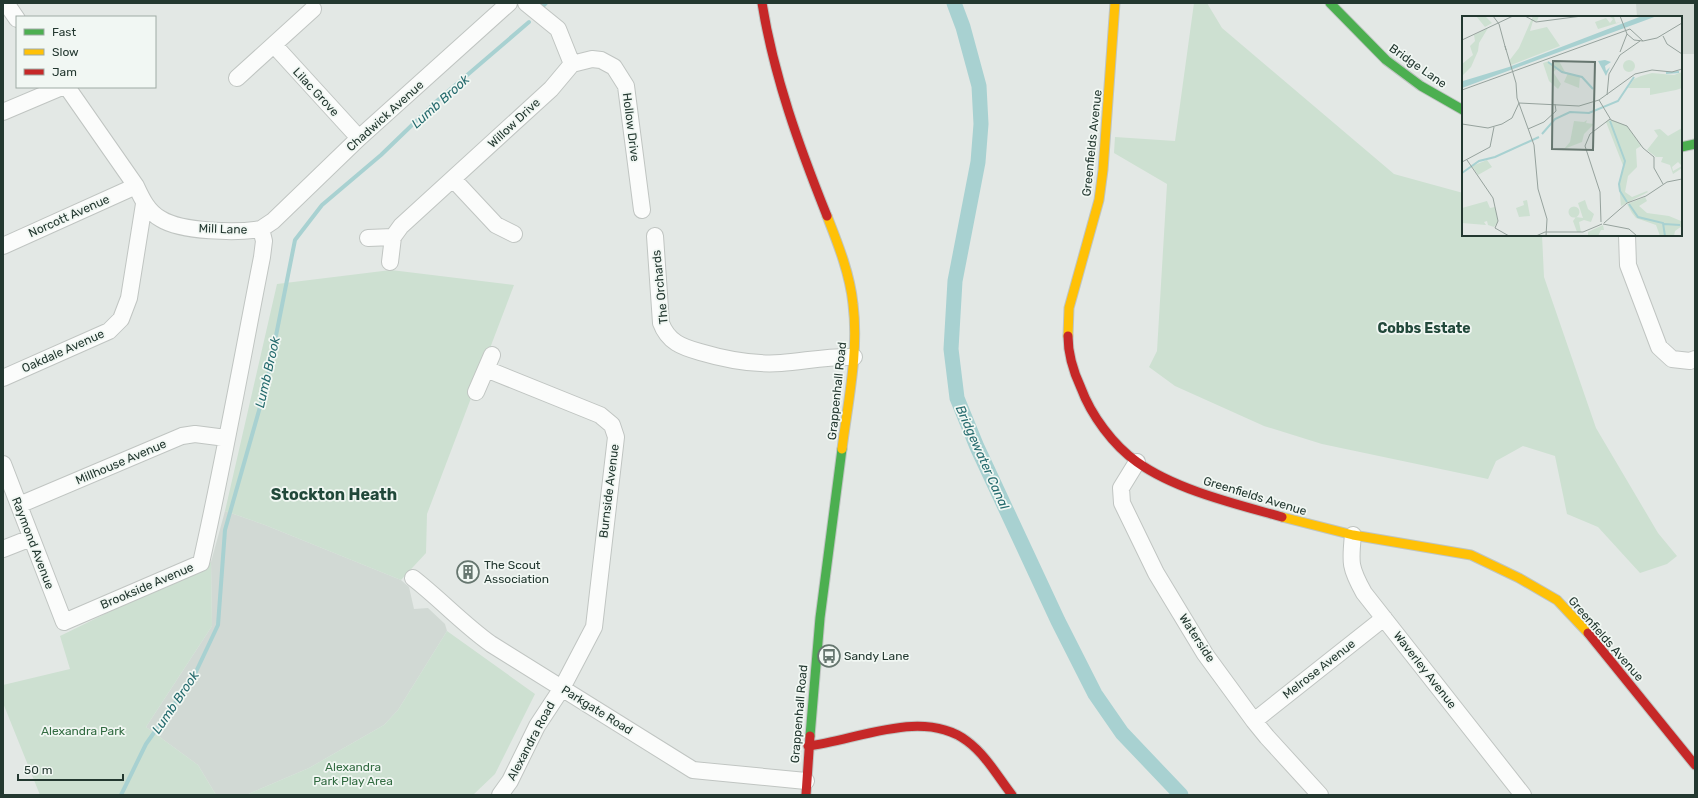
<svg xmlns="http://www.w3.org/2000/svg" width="1698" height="798" font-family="Rubik,sans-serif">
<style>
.built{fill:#d1d9d4}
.green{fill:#cde0d1}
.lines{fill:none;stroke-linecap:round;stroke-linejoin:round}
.stream{stroke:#a8d1d1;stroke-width:4}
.canal{stroke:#a8d1d1;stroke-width:15}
.street-casing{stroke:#c0c5c2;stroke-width:18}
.fast-casing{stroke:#bfc5c2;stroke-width:11}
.slow-casing{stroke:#bfc5c2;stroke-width:11}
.jam-casing{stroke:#bfc5c2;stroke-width:11}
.street{stroke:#fbfcfb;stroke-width:16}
.fast{stroke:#4caf50;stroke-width:9}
.slow{stroke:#ffc107;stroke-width:9}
.jam{stroke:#c62828;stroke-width:9}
.labels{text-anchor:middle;stroke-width:3.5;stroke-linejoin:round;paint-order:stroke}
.street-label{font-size:12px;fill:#233830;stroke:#f1f7f3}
.poi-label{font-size:12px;fill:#233830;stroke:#f1f7f3;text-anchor:start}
.park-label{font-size:12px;fill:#326b41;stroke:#f1f7f3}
.water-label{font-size:13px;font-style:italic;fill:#246a6d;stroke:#f1f7f3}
.quarter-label{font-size:14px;font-weight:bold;fill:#21483a;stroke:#f1f7f3}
.district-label{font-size:16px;font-weight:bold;fill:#21483a;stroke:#f1f7f3}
.inset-river{fill:none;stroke:#a8d1d1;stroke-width:2}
.inset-road{fill:none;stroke:#96a29d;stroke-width:1}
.view{fill:#66766f;fill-opacity:0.15;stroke:#66766f;stroke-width:2}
.inset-edge{fill:none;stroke:#233830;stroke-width:2}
</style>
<rect width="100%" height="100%" fill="#e3e8e5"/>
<path class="built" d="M 1636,3 L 1695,3 L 1695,54 L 1681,54 L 1681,17 L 1637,17 Z
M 225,511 L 265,525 L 401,580 L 409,587 L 414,609 L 428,608 L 445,624 L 447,631 L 398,710 L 384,725 L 309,768 L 246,795 L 216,795 L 198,765 L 146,727 L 212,626 L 211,562 Z"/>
<path class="green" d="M 1194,3 L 1207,3 L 1222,28 L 1394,174 L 1463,193 L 1463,235 L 1542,235 L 1544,277 L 1596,428 L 1658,533 L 1677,556 L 1667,564 L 1640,573 L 1598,527 L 1567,514 L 1555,456 L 1523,446 L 1496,461 L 1488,479 L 1322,444 L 1264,426 L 1175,386 L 1149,367 L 1157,351 L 1167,184 L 1114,153 L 1115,137 L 1175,141 Z
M 391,270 L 514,285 L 427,514 L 426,553 L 401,580 L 265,525 L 225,511 L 277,284 Z
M 211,562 L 212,626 L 146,727 L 198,765 L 216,795 L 40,795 L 3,703 L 3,685 L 70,669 L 60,636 Z
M 447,631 L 535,694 L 495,774 L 473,795 L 246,795 L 309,768 L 384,725 L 398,710 Z"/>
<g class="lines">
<path class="stream" d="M 541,8 L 546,3
M 121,795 L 146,744 L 194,676 L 218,625 L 225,530 L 266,386 L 295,240 L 322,205 L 381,155 L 438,100 L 529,22"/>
<path class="canal" d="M 954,3 L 963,27 L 979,86 L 981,124 L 978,162 L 955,281 L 951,349 L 957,398 L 977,447 L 1058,621 L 1095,694 L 1122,733 L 1181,795"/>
<g class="street-casing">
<path id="street" d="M 6,3 L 17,19
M 526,3 L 558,29 L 572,64
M 274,45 L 359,138
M 572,64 L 592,59 L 601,60 L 614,67 L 626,86 L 642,210
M 237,78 L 313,9
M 3,112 L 62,87
M 453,179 L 496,225 L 514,234
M 261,229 L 273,221 L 359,138 L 509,3
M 1627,235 L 1628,265 L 1659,347 L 1672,359 L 1690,361 L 1695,359
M 655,236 L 661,323 C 668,342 682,347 700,352 C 727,360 753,365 781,363 C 806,361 829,356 854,357
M 393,237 L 401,226 L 551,89 L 572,64
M 368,238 L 393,237 L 390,262
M 3,246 L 136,186
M 486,369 L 600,415 L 612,425 L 616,437 L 594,627 L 562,688 L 537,726 L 510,781 L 500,795
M 3,378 L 109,331 L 121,319 L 129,298 L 144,204
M 476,392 L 492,355
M 1137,462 L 1121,488 L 1122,503 L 1156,573 L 1205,654 L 1254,721 L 1267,737 L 1320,795
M 3,464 L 64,622 L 201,563 C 224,461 242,359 262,257 L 264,241 L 261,229 C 237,233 182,232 161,219 C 148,212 142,199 136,186 L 67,87
M 19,505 L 182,436 L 195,434 L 226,438
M 1353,535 C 1350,563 1350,568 1364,593 L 1523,795
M 3,549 L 31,538
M 413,578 C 440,599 463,624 491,644 L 693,770 L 806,781
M 1254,721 L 1384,618"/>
</g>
<g class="fast-casing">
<path id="fast" d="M 1330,3 L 1386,60 L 1421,86 L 1463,110
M 1681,147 L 1695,144
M 810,736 L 820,618 L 842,449"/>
</g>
<g class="slow-casing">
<path id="slow" d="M 827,216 C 838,244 850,274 853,304 C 859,352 848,401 842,449
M 1068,336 L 1069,308 L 1099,200 L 1103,170 L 1115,3
M 1282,517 L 1353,535 L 1471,555 L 1519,578 L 1557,600 L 1588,633"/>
</g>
<g class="jam-casing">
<path id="jam" d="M 762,3 C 774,77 799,146 827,216
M 1068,336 C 1068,353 1074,373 1081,388 C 1091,415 1113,445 1137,462 C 1176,490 1236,504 1282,517
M 1588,633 L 1695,765
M 808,746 C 857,740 923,708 967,741 C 986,755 998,777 1012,795
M 806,795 L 810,736"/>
</g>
<use href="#street" class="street"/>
<use href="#fast" class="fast"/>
<use href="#slow" class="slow"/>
<use href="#jam" class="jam"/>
</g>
<defs>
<g id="building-ring" transform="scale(1.15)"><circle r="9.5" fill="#f1f7f3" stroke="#66766f" stroke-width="1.5"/><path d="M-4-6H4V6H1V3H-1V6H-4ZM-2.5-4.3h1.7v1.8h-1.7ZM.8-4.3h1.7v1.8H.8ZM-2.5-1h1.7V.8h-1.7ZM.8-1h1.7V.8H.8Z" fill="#66766f"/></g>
<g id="bus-ring" transform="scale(1.15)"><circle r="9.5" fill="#f1f7f3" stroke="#66766f" stroke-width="1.5"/><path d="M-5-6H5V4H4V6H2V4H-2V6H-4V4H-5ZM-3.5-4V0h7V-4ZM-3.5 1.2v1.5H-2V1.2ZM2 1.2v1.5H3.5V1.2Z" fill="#66766f"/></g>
</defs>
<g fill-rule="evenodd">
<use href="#building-ring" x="468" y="572"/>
<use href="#bus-ring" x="829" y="656"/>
</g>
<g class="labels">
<g class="street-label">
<text transform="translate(1418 66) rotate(35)" y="4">Bridge Lane</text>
<text transform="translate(316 92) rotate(47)" y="4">Lilac Grove</text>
<text transform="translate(385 116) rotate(-42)" y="4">Chadwick Avenue</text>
<text transform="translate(514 123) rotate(-43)" y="4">Willow Drive</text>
<text transform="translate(631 127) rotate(83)" y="4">Hollow Drive</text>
<text transform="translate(1092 143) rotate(-84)" y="4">Greenfields Avenue</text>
<text transform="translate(69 216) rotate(-24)" y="4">Norcott Avenue</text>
<text transform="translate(223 229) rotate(2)" y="4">Mill Lane</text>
<text transform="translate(660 287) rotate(-96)" y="4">The Orchards</text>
<text transform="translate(63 351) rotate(-24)" y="4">Oakdale Avenue</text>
<text transform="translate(837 391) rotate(-84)" y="4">Grappenhall Road</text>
<text transform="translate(121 462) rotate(-23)" y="4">Millhouse Avenue</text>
<text transform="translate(609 491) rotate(-83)" y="4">Burnside Avenue</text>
<text transform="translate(1255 496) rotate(17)" y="4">Greenfields Avenue</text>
<text transform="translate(33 543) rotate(69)" y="4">Raymond Avenue</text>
<text transform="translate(147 586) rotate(-23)" y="4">Brookside Avenue</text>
<text transform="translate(1197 638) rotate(57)" y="4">Waterside</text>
<text transform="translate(1606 639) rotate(49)" y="4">Greenfields Avenue</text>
<text transform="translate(1319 669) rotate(-38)" y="4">Melrose Avenue</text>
<text transform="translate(1425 670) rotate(52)" y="4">Waverley Avenue</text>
<text transform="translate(597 710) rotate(32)" y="4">Parkgate Road</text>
<text transform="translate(799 714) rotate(-85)" y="4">Grappenhall Road</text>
<text transform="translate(531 741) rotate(-62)" y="4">Alexandra Road</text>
</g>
<g class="poi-label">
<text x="484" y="569">The Scout<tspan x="484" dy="14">Association</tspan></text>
<text x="844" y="660">Sandy Lane</text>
</g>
<g class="park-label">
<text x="83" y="735">Alexandra Park</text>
<text x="353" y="771">Alexandra<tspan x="353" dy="14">Park Play Area</tspan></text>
</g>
<g class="water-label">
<text transform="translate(440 101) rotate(-42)" y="5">Lumb Brook</text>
<text transform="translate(267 372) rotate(-77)" y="5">Lumb Brook</text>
<text transform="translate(983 457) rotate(66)" y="5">Bridgewater Canal</text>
<text transform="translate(175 702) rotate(-56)" y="5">Lumb Brook</text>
</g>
<g class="quarter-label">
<text x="1424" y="333">Cobbs Estate</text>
</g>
<g class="district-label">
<text x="334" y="500">Stockton Heath</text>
</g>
</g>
<g transform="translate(1462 16)">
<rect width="220" height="220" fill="#e3e8e5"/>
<path d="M 14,0 L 23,0 L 30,7 L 23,11 ZM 71,0 L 77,0 L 75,5 L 71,5 L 68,15 L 85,11 L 98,30 L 49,49 L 47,45 L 57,32 ZM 148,1 L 152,1 L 154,7 L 159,6 L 136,13 L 133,6 L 144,2 L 148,7 L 151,3 ZM 26,12 L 17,27 L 16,35 L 9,51 L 0,60 L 0,48 L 11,39 L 8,30 L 13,25 L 12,19 ZM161 50a6 6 0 1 1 12 0a6 6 0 1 1-12 0ZM 87,45 L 88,48 L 97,45 L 103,56 L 95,53 L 91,56 L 99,68 L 96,73 L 87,65 L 81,47 ZM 220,56 L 220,72 L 214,74 L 188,79 L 188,72 L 166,72 L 172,63 L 179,60 L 190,57 L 212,59 ZM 106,57 L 118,60 L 117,72 L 102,66 ZM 148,103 L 165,110 L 179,130 L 174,133 L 175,151 L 166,160 L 163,176 L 170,181 L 185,175 L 186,176 L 159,190 L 157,167 L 162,152 L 144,106 ZM 125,104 L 124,107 L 132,108 L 122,118 L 120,126 L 102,133 L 108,126 L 112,105 L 122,106 ZM 220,112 L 220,150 L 216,146 L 210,151 L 211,155 L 220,150 L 220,152 L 211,158 L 208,149 L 199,146 L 201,141 L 194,141 L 185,134 L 196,120 L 192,114 L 198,113 L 206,120 ZM 25,144 L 30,151 L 16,159 L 10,150 ZM 183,181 L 185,185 L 177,190 L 185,197 L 207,200 L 219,205 L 220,210 L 213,215 L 212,220 L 198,220 L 194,209 L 174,202 L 170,197 L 165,188 ZM 65,184 L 68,200 L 57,201 L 54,192 L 62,189 L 61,185 ZM 123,184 L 126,193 L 132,198 L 129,206 L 122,204 L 117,206 L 119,216 L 115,216 L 111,205 L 114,201 L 121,202 L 116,187 ZM 25,185 L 28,192 L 33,191 L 36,206 L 32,211 L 26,209 L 25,205 L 22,206 L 24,209 L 0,207 L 0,192 ZM106.5 196a5.5 5.5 0 1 1 11 0a5.5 5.5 0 1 1-11 0ZM 141,209 L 142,214 L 139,214 L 136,220 L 126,219 L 126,216 Z" fill="#cde0d1"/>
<path d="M 180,0 L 195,0 L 0,72 L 1,65 L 47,51 ZM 143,44 L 149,46 L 143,50 L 144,55 L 148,51 L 144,60 L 136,45 Z" fill="#a8d1d1"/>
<path class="inset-river" d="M 86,46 L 100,56 L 120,61 L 131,73M 204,57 L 217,56M 148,105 L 163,145 L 157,168 L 158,175 L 165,186M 80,118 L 93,103 L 108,96 L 127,97 L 156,85 L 172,61M 0,157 L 17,145 L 33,141 L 77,121M 167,188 L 176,201 L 201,207 L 203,220M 202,208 L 218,209"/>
<path class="inset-road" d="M 31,0 L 37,8 L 44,34M 63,0 L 74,6 L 120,0M 158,0 L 165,18 L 172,24 L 181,25M 201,20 L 205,28 L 220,38M 0,24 L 51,0M 181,25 L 195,22 L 220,7M 43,30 L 54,67 L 55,82 L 72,129 L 76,173 L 85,203 L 84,220M 158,36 L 165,18M 0,74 L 168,13 L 181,25M 145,79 L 147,58 L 158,39 L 178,25M 137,84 L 149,104 L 165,110 L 181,132 L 192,141 L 192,152 L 201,168M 57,87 L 117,90 L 137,84 L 173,58 L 190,54 L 210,56 L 220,53M 0,108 L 26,112 L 40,108 L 50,102 L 57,87M 66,113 L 82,106 L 94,95 L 93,88M 5,144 L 31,182 L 36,205 L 33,212 L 47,220M 0,146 L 28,131 L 32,111M 139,206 L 138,176 L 123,130 L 128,118 L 148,103M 142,207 L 165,187 L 184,180 L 205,166 L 220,163M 141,208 L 167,213 L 175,220M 74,220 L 83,216 L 121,216 L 140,208"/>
<path class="view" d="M 91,45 L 133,46 L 131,134 L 90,133 Z"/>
<rect width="220" height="220" class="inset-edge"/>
</g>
<rect width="1698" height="798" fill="none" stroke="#233830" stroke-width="8"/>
<rect x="16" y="16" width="140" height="72" fill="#f1f7f3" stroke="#9faba5"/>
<rect x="24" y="29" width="20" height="6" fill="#4caf50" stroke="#9faba5"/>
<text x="52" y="36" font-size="12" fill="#233830">Fast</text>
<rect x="24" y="49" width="20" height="6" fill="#ffc107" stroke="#9faba5"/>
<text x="52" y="56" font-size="12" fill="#233830">Slow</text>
<rect x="24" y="69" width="20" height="6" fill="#c62828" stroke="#9faba5"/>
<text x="52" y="76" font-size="12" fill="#233830">Jam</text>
<path d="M18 774v6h105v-6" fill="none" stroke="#233830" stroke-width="2"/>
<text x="24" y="774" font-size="12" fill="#233830" stroke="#f1f7f3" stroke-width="3" paint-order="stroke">50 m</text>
</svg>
